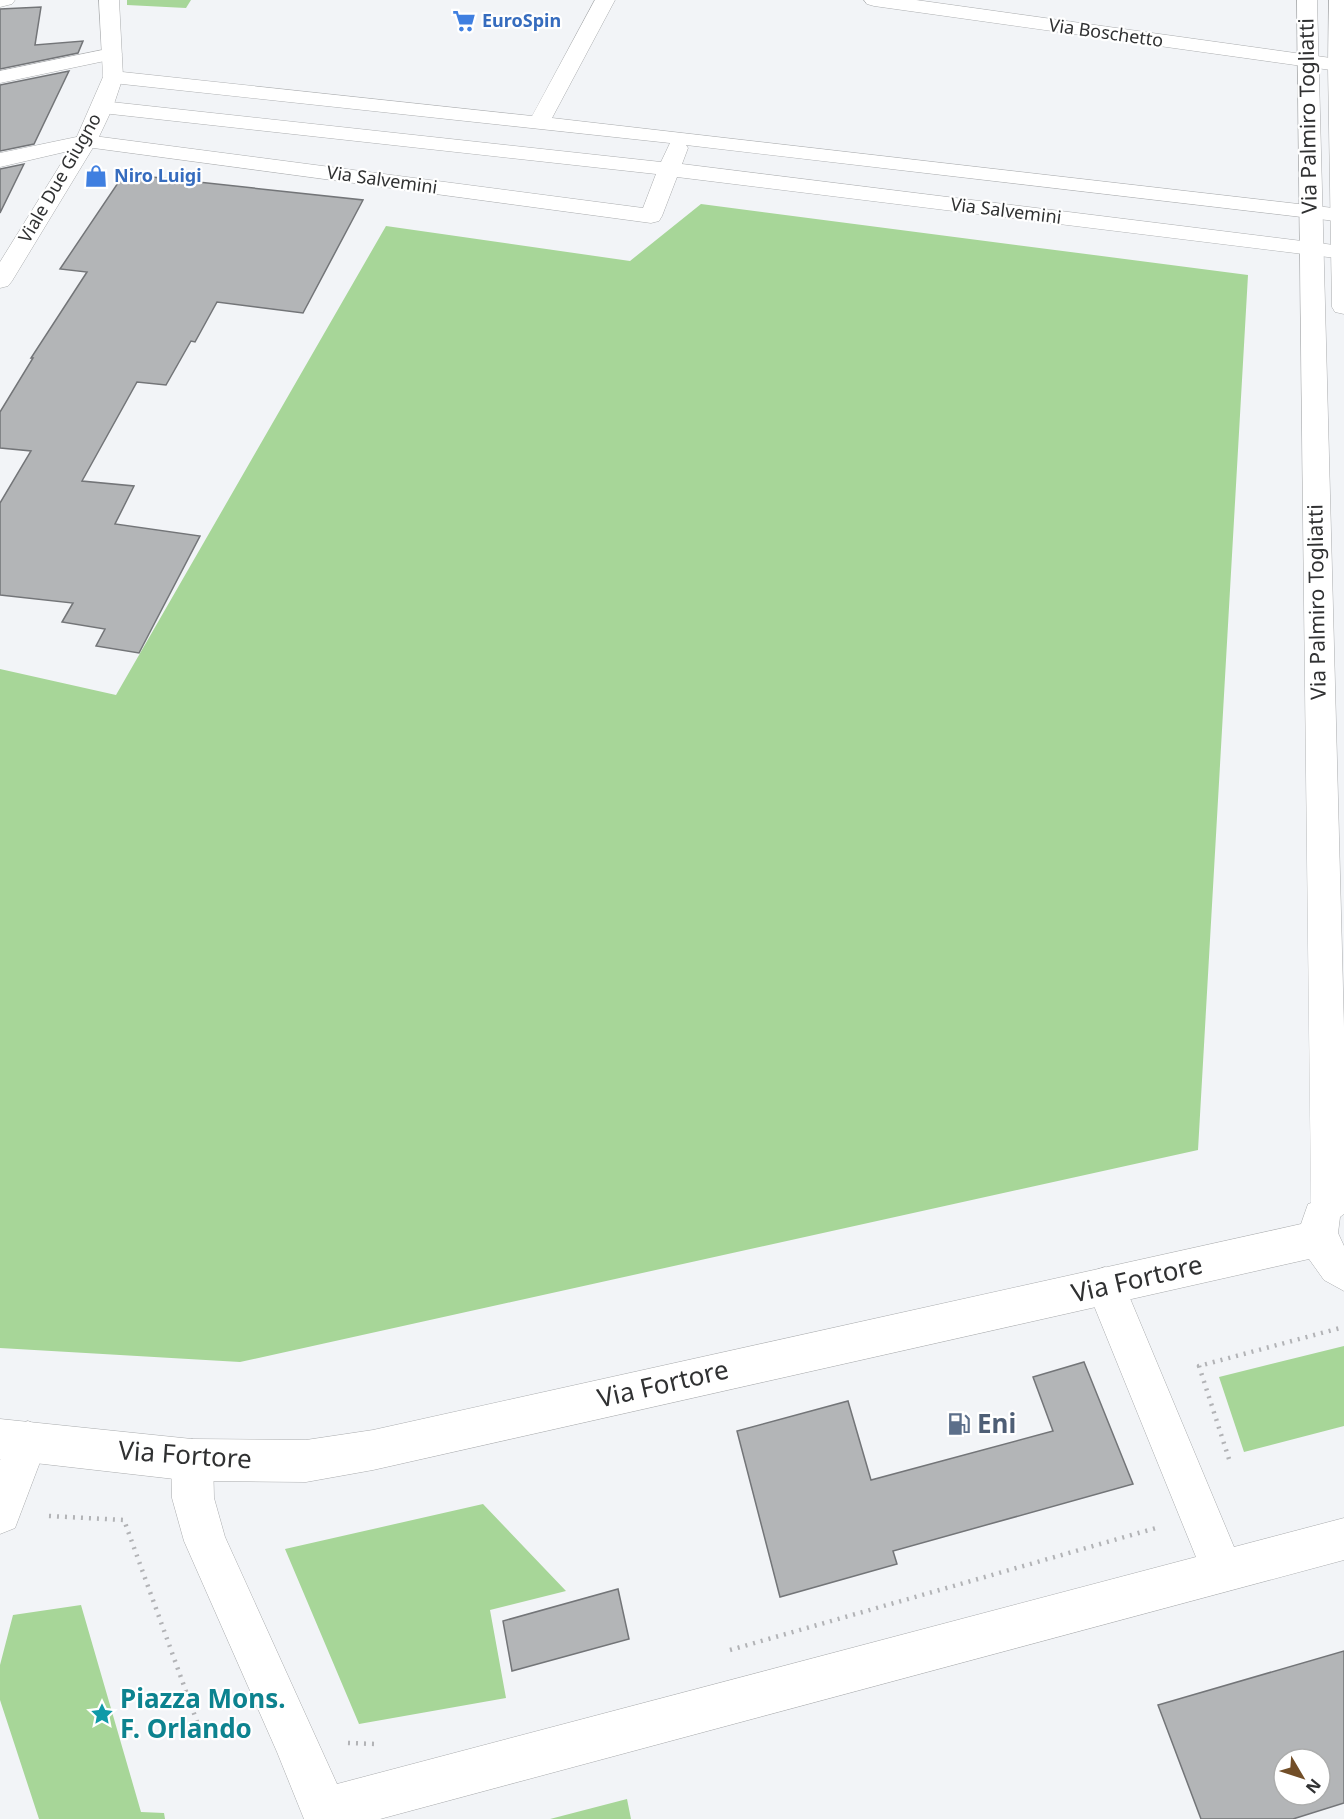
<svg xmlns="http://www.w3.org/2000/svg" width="1344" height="1819" font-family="'Noto Sans',sans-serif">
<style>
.green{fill:#a7d698}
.building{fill:#b3b5b7;stroke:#737578;stroke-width:1.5;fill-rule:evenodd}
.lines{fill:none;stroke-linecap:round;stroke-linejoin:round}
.street-casing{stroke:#aaacae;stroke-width:1}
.secondary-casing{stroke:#aaacae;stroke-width:1}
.path{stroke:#b2b3b6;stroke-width:4.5;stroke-dasharray:2 6;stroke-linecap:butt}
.street{fill:#fff;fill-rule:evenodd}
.secondary{fill:#fff;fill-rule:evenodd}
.labels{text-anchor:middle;stroke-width:4.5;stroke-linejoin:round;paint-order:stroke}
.far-shop-label{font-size:18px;font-weight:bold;fill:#366cbe;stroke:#fff;text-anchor:start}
.far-street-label{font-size:18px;fill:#303132;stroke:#fff}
.street-label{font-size:21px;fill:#303132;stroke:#fff}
.near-street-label{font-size:26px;fill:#303132;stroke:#fff}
.near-service-label{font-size:26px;font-weight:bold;fill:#4e5e75;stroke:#fff;text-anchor:start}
.near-culture-label{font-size:26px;font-weight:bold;fill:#0d838f;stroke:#fff;text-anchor:start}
</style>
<rect width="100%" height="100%" fill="#f2f4f7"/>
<path class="green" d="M 127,0 L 191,0 L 186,8 L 127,5 Z
M 701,204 L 1248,275 L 1198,1150 L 240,1362 L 0,1348 L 0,669 L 116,695 L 386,226 L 630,261 Z
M 1344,1346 L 1344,1426 L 1244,1452 L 1219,1377 Z
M 483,1504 L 566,1591 L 490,1610 L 506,1698 L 359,1724 L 285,1549 Z
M 81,1605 L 141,1812 L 164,1813 L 165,1819 L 39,1819 L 0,1700 L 0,1665 L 13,1615 Z
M 627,1799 L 631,1819 L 550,1819 Z"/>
<path class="building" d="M 41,7 L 35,45 L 83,41 L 78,53 L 0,69 L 0,9 Z
M 69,71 L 34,144 L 0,151 L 0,85 Z
M 24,164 L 0,213 L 0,169 Z
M 124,174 L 363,200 L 303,313 L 217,302 L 195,342 L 191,341 L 166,385 L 137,382 L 82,481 L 134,486 L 115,524 L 200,536 L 139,653 L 96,646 L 105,629 L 62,622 L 73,603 L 0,595 L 0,503 L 31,451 L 0,448 L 0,412 L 33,358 L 31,358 L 87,272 L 60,269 Z
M 1084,1362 L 1133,1484 L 893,1551 L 897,1564 L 780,1597 L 737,1431 L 848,1401 L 871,1480 L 1053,1431 L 1033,1377 Z
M 618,1589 L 629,1639 L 512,1671 L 503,1621 Z
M 1344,1651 L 1344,1803 L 1293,1819 L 1201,1819 L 1158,1705 ZM 1284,1759 L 1320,1759 L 1320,1795 L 1284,1795 Z"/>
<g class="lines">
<g class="street-casing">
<path id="street" d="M 0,0 L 15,0 L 12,4 L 0,7 Z
M 595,0 L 615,0 L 552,118 L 1342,209 L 1344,210 L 1344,222 L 686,145 L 688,148 L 682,164 L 1342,246 L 1344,247 L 1344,259 L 677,177 L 662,216 L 659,221 L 651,223 L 86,147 L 0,167 L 0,153 L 86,135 L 643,208 L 656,174 L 102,113 L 95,111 L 91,107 L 95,103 L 102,101 L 661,162 L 670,143 L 113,83 L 106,81 L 103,77 L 106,73 L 113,71 L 532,116 Z
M 864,0 L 916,0 L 1338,59 L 1344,60 L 1344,70 L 1338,71 L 874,6 L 867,4 Z
M 112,48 L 119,50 L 122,54 L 119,58 L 0,83 L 0,71 Z
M 1105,1267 L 1119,1272 L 1234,1547 L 1344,1518 L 1344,1560 L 380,1819 L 304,1819 L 277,1752 L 184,1541 L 172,1498 L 171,1460 L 177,1445 L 192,1439 L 207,1445 L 213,1460 L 214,1498 L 225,1537 L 337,1784 L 1196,1557 L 1086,1286 L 1091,1272 Z
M 28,1421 L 42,1427 L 48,1441 L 15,1528 L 0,1534 L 0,1460 L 14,1427 Z"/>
</g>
<g class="secondary-casing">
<path id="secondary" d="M 99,0 L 119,0 L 123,77 L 113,107 L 97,141 L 12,281 L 8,286 L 0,288 L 0,262 L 75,141 L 103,77 Z
M 1297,0 L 1317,0 L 1344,1027 L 1344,1214 L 1340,1217 L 1338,1233 L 1344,1246 L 1344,1291 L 1324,1280 L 1309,1259 L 373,1470 L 306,1482 L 192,1481 L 0,1459 L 0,1419 L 192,1439 L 306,1440 L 373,1430 L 1301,1224 L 1308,1204 L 1311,1203 Z
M 1329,0 L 1344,0 L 1344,314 L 1335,312 L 1332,307 L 1328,65 Z"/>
</g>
<path class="path" d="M 1229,1459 L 1199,1366 L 1344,1327
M 49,1516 L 124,1520 L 200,1730 L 242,1734
M 730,1650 L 1156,1528
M 348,1743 L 376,1744"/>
<use href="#street" class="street"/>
<use href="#secondary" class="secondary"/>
</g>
<defs>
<g id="supermarket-bare" transform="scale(1.8)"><path d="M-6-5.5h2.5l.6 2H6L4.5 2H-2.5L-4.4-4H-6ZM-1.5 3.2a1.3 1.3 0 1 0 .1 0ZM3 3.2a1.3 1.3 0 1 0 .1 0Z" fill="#3f7fe0" stroke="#fff" stroke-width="2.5" paint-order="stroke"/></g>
<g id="shop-bare" transform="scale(1.8)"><path d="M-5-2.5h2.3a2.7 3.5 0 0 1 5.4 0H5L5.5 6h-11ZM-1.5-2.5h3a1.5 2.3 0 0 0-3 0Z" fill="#3f7fe0" stroke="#fff" stroke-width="2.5" paint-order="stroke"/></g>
<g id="fuel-bare" transform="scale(1.8)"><path d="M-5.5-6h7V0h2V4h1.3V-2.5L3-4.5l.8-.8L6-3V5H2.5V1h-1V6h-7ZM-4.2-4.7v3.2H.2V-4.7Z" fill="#5c6f8a" stroke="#fff" stroke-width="2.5" paint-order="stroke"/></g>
<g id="sight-bare" transform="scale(1.8)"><path d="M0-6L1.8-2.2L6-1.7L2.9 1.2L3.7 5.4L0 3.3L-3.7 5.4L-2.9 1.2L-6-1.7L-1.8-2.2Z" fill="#0f9aa8" stroke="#fff" stroke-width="2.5" paint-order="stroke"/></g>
</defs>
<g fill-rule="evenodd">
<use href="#supermarket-bare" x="464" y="21"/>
<use href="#shop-bare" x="96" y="176"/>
<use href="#fuel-bare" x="959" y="1424"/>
<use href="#sight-bare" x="102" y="1714"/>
</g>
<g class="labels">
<g class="far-shop-label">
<text x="482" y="27">EuroSpin</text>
<text x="114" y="182">Niro Luigi</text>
</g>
<g class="far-street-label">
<text transform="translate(1106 33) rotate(8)" y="6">Via Boschetto</text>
<text transform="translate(60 178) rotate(-60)" y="6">Viale Due Giugno</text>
<text transform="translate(382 180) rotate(8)" y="6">Via Salvemini</text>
<text transform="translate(1006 211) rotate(7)" y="6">Via Salvemini</text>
</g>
<g class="street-label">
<text transform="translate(1308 116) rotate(-91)" y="7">Via Palmiro Togliatti</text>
<text transform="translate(1317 602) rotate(-91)" y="7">Via Palmiro Togliatti</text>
</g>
<g class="near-street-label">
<text transform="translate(1137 1279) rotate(-13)" y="9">Via Fortore</text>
<text transform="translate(663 1384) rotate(-13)" y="9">Via Fortore</text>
<text transform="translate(185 1455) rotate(4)" y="9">Via Fortore</text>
</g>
<g class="near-service-label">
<text x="977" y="1433">Eni</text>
</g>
<g class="near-culture-label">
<text x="120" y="1708">Piazza Mons.<tspan x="120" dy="30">F. Orlando</tspan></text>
</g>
</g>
<g transform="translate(1302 1777) rotate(129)"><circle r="28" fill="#ffffff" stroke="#acadad" stroke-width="1.5"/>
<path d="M0-4.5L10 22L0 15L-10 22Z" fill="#724e28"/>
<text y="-9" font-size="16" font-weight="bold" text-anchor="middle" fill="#303132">N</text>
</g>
</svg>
